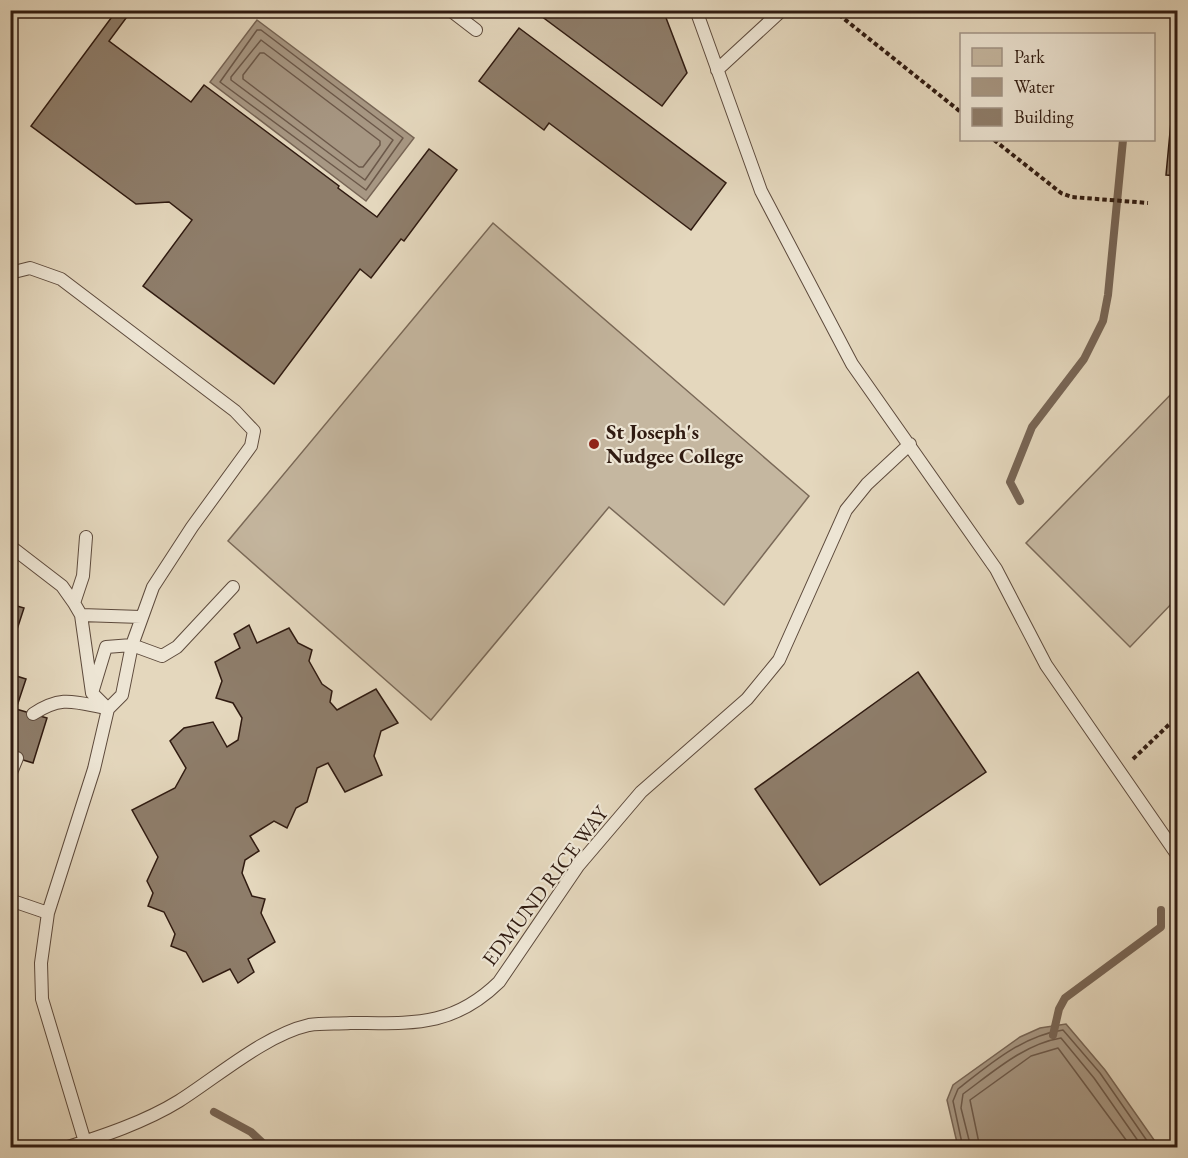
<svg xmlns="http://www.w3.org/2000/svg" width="1188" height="1158" font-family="'EB Garamond',serif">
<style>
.green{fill:#c5b7a0;stroke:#7a6958;stroke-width:1.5}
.water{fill:#a79783;stroke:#776555;stroke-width:1.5}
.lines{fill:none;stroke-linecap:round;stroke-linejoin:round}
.shore{stroke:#6c594a;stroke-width:1.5}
.stream{stroke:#776555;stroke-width:8}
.building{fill:#8e7d6a;stroke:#301b11;stroke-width:1.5}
.service-casing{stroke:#5d4a3c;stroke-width:14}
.path{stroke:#301b11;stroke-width:4;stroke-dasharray:4.5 3;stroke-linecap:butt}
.service{stroke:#ede5d4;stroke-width:12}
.poi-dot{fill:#8f2418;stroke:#ede5d4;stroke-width:2}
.labels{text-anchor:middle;stroke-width:4.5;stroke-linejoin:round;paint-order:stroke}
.poi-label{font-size:21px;font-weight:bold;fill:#301b11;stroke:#ede5d4;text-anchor:start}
.street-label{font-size:21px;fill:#301b11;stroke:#ede5d4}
</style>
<rect width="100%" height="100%" fill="#e4d7bd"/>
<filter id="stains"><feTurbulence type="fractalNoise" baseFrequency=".00333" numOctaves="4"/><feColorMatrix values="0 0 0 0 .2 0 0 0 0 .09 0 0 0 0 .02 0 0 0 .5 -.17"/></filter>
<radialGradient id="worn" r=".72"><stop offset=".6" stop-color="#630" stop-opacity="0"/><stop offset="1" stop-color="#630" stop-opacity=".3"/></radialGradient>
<path class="green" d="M 493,223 L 809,496 L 724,605 L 609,507 L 431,720 L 228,541 Z
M 1177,388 L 1177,598 L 1130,647 L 1026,543 Z"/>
<path class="water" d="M 257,20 L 414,138 L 366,201 L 210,82 Z
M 1066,1024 L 1105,1070 L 1159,1147 L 958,1147 L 947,1100 L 953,1085 L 1020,1037 L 1040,1028 Z"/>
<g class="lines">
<path class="shore" d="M 257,30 L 261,30 L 403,138 L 366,190 L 220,82 Z
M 261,40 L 393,140 L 365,180 L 231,80 L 231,77 Z
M 260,53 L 264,53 L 380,141 L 380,145 L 363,167 L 359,167 L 243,79 L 243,75 Z
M 963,1148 L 953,1101 L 958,1089 C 990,1064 1022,1036 1063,1030 L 1100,1073 L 1152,1148
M 971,1148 L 961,1108 L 963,1094 C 993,1072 1024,1044 1061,1038 L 1094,1078 L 1143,1148
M 980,1148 L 970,1100 L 1031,1056 L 1058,1048 L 1132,1148"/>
<path class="stream" d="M 1020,501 L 1010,482 L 1032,427 L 1084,359 L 1103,321 L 1108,295 L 1123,140
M 1053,1035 L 1059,1009 L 1065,998 L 1161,927 L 1161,910
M 214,1112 L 251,1132 L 268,1148"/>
</g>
<path class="building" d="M 117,10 L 132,10 L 109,41 L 191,102 L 204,85 L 339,186 L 338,188 L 377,217 L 429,149 L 457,170 L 404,241 L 401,239 L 371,278 L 360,269 L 274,384 L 143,286 L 192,220 L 169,202 L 136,204 L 31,126 Z
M 533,10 L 663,10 L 687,73 L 662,106 Z
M 519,28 L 726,183 L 691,230 L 549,123 L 544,130 L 479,81 Z
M 1175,79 L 1178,80 L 1178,176 L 1166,175 Z
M 10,604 L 24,608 L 10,651 Z
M 249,625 L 257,643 L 289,628 L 298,643 L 312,650 L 309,661 L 322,684 L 332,691 L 330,702 L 337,710 L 376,689 L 398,723 L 381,731 L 374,756 L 382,775 L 345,792 L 328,763 L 317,768 L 307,802 L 296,808 L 287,828 L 274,821 L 250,836 L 259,851 L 245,860 L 242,873 L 252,896 L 265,899 L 261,913 L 275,942 L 248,959 L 254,972 L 238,983 L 230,969 L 203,982 L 186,952 L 171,946 L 175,934 L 164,912 L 148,906 L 153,893 L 147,881 L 158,857 L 132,810 L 175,788 L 186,768 L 170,741 L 184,728 L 213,722 L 227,747 L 238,740 L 242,718 L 233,703 L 216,698 L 222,681 L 215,662 L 240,648 L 234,634 Z
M 918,672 L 986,772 L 820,885 L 755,789 Z
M 10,674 L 26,679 L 16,709 L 47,718 L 33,763 L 10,756 Z"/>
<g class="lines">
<g class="service-casing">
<path id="service" d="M 450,10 L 476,30
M 696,10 L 761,191 L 852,364 L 996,569 L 1046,665 L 1178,856
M 717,70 L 782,10
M 10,273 L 30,268 L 61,279 L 235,411 L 254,431 L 251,446 L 192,527 L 153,587 L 132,645 L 122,695 L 108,709 L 94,769 L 48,913 L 41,963 L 42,999 L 85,1142
M 10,546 L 62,586 L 74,603 L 81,615 L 92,693 L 108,709
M 74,603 L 83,576 L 86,537
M 81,615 L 141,617
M 92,693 L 106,647 L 132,645 L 162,656 L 177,647 L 233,587
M 33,714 C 62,695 74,702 106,708
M 10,775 L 17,758
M 10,900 L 48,913
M 65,1148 C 103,1136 145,1122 179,1101 C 217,1077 265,1035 309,1025 C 322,1023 337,1024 350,1023 C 411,1023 452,1028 499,982 L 578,866 L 641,792 L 747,699 L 779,660 L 846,510 L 867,484 L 910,444"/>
</g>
<path class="path" d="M 833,10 L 962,113
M 994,140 L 1061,193 L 1072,197 L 1148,203
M 1133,759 L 1178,716"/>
<use href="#service" class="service"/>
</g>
<circle class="poi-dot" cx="594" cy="444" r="6"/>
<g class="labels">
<g class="poi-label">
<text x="606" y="439">St Joseph's<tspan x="606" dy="24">Nudgee College</tspan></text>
</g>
<g class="street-label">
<text transform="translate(545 886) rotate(-53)" y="7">EDMUND RICE WAY</text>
</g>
</g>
<rect width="1188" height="1158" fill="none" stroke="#e4d7bd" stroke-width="36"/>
<rect x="12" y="12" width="1164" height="1134" fill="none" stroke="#301b11" stroke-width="3"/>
<rect x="18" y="18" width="1152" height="1122" fill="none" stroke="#301b11" stroke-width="1.5"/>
<rect x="960" y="33" width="195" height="108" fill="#ede5d4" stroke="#a19486" stroke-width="1.5"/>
<rect x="972" y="48" width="30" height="18" fill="#c5b7a0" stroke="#a19486" stroke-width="1.5"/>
<text x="1014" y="63" font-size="18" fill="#301b11">Park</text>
<rect x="972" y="78" width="30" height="18" fill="#a79783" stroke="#a19486" stroke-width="1.5"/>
<text x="1014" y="93" font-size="18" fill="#301b11">Water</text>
<rect x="972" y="108" width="30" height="18" fill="#8e7d6a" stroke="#a19486" stroke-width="1.5"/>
<text x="1014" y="123" font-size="18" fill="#301b11">Building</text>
<rect width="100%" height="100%" filter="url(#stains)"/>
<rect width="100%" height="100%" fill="url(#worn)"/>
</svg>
